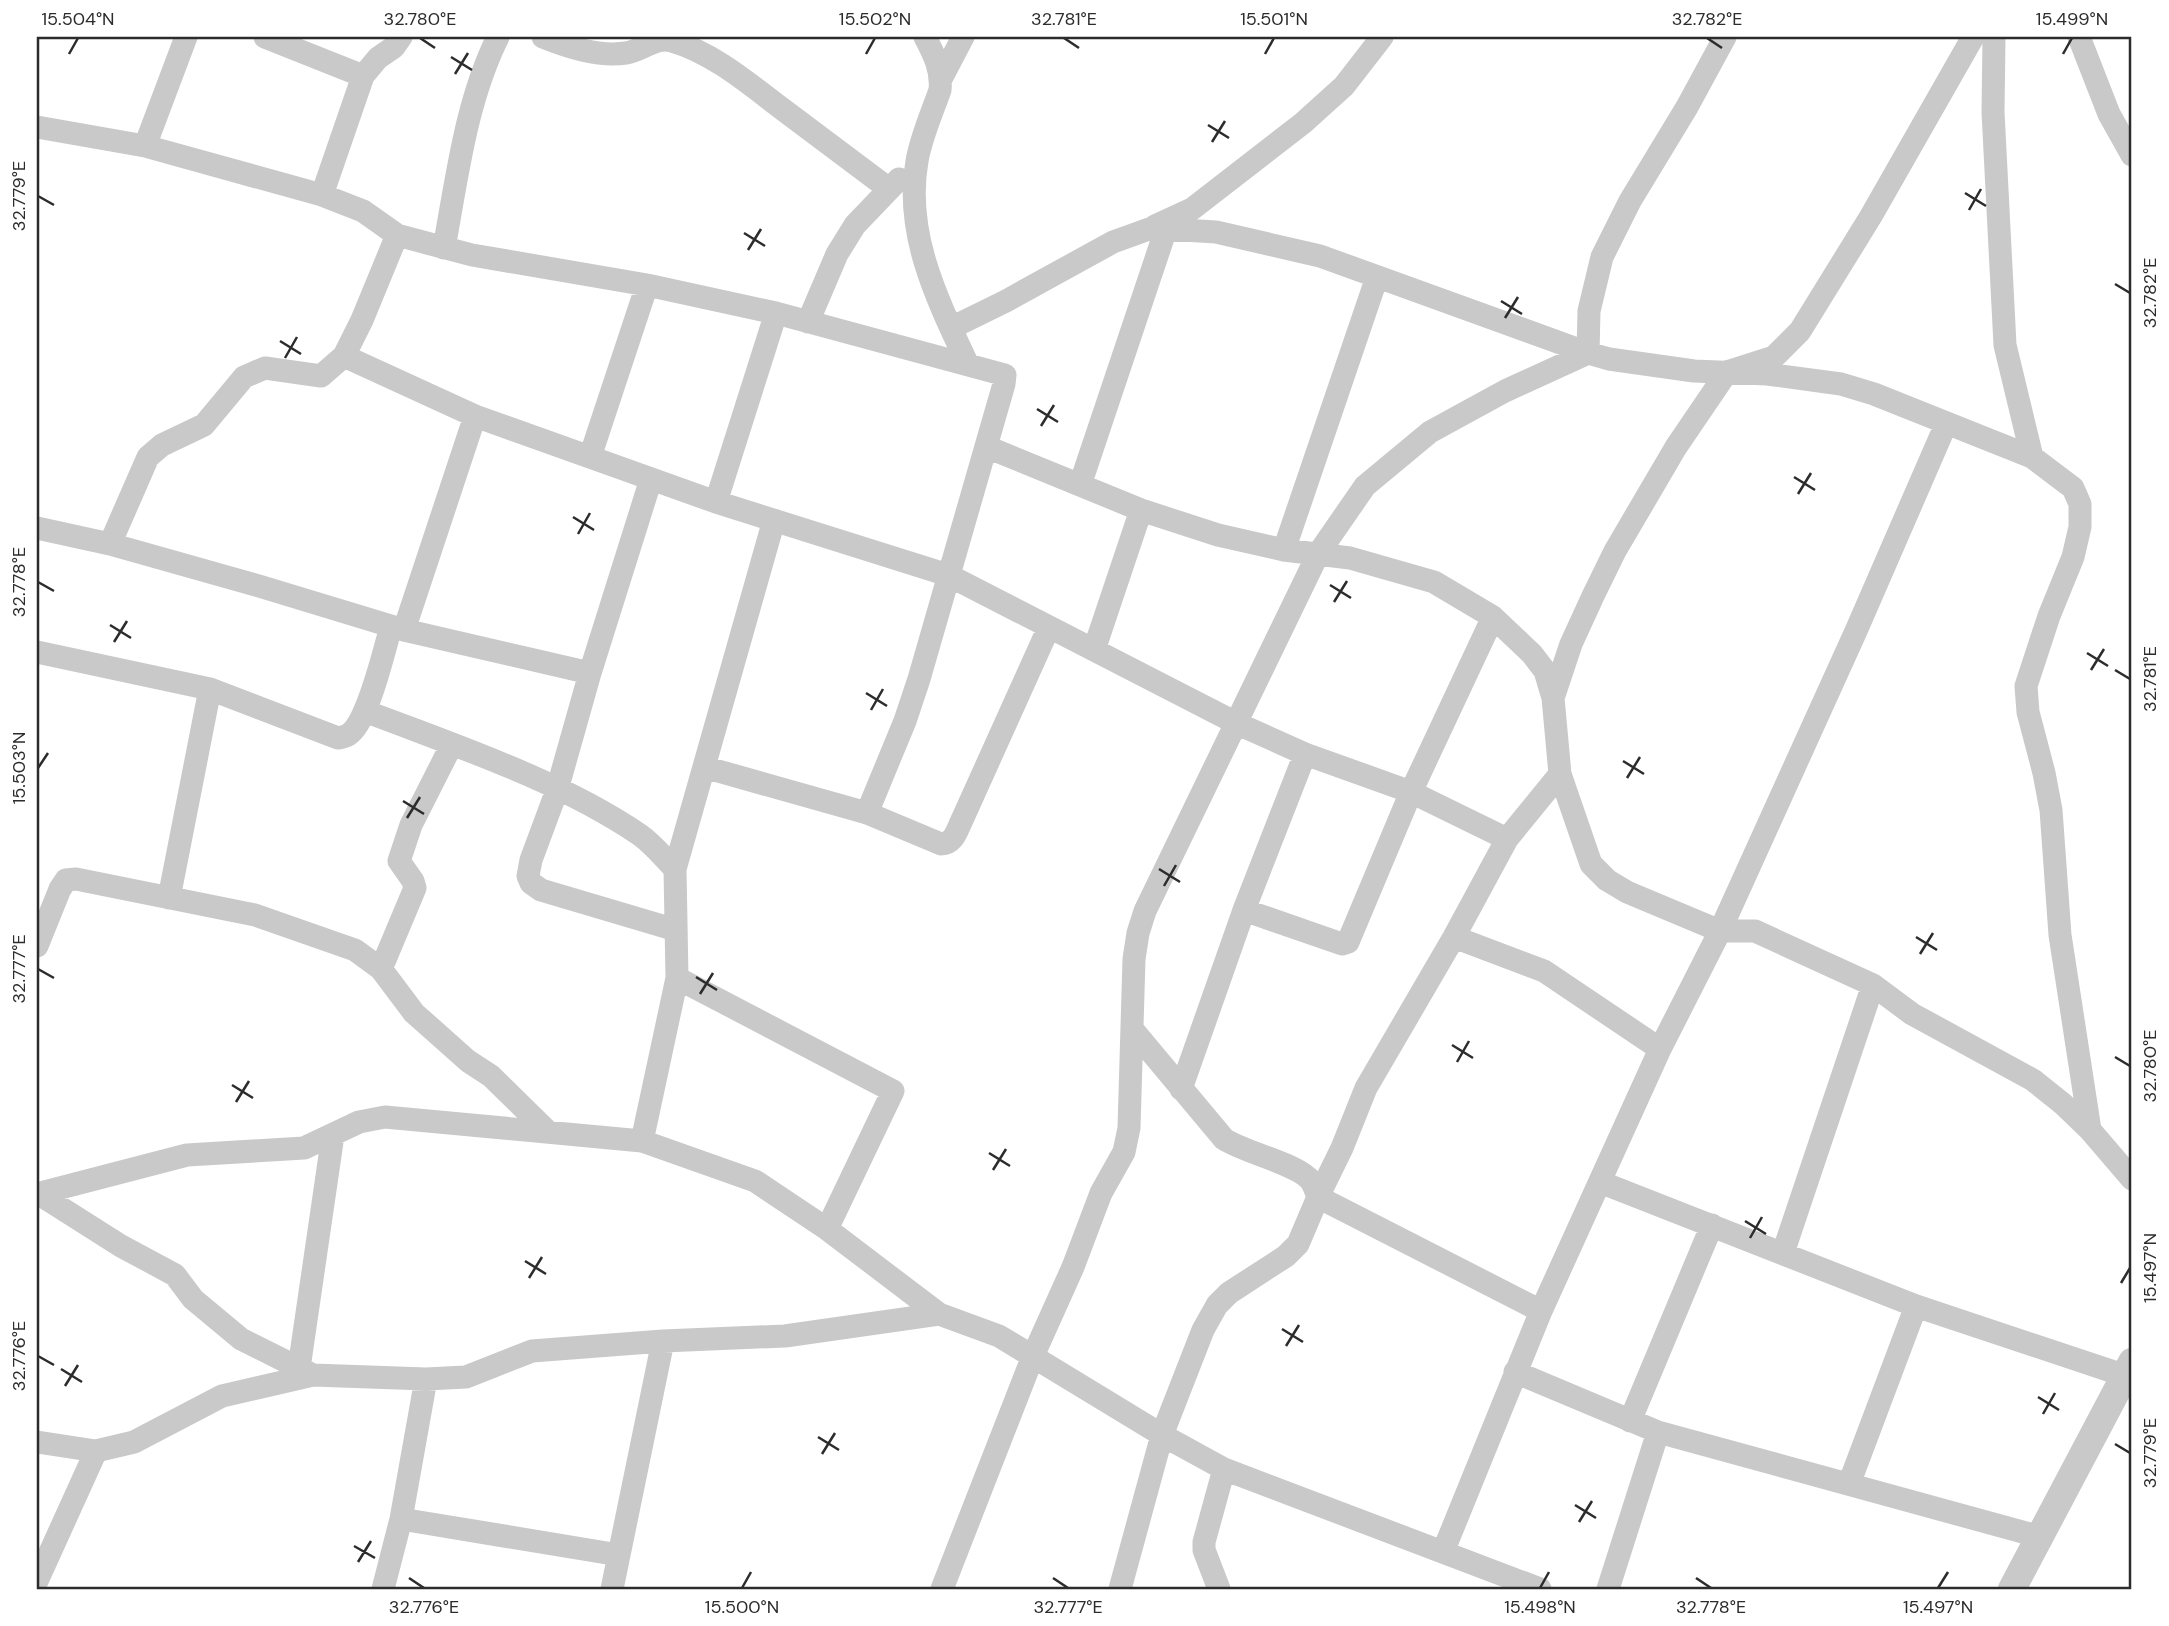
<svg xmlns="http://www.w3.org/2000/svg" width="2169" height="1626" font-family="'DM Sans',sans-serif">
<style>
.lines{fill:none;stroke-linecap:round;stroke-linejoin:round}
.minor{stroke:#c9c9c9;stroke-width:23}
.tertiary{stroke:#c9c9c9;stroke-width:28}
.ticks{fill:none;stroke:#2c2c2c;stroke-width:2.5}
.neatline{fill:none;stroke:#2c2c2c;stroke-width:2.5}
.ticks-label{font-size:18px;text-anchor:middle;fill:#2c2c2c}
</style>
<rect width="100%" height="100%" fill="#fff"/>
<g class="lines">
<path class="minor" d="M 265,37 L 363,76
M 543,37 C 568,47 598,57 626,53 C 642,51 656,36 672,41 C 713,53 748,83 781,108 C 817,135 853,162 889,189
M 925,37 C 934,54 942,70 940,90 C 932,113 921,137 917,161 C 904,234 938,301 968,365
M 1994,37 L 1993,112 L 2005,345 L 2032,457
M 2079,37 L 2109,114 L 2132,155
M 941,79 L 963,37
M 37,127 L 145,146 L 322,195 L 363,211 L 397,235 L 472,255 L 647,285 L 776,313 L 1005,375 L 1004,384 L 919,679 L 905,721 L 867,813
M 145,146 L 186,37
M 322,195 L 363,76 L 378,58 L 394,47 L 401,37
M 1155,226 L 1192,209 L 1303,123 L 1344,86 L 1382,37
M 444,248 C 457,178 466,101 498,37
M 808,322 L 837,254 L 855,225 L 899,179
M 951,328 L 1006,301 L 1113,242 L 1149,229 L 1166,229 L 1216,232 L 1320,256 L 1588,353 L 1609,359 L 1694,371 L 1767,374 L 1841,384 L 1874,394 L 2032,457 L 2073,488 L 2080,504 L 2080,527 L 2073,557 L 2049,616 L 2026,686 L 2028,712 L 2044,773 L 2051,810 L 2060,935 L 2090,1130
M 344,356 L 475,416 L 716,502 L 948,575 L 1238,724 L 1305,754 L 1411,792 L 1507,839
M 987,447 L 1141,510 L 1218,535 L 1284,550 L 1350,558 L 1434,582 L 1493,617 L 1532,654 L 1545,671 L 1553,698 L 1560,774 L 1591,864 L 1607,880 L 1627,892 L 1720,931 L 1755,931 L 1873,985 L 1912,1014 L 2033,1080 L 2063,1104 L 2090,1130 L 2132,1179
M 590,457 L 647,285
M 651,479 L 590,673 L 557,790 L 531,860 L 528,876 L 531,883 L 541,890 L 676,930
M 1080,485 L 1166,229
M 716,502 L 776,313
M 37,528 L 110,544 L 259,586 L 404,630 L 590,673
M 110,544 L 148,457 L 162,445 L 204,425 L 244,377 L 265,368 L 321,376 L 344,356 L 362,320 L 397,235
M 1284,550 L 1377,277
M 404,630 L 475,416
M 1094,650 L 1141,510
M 37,652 L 210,689 L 338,738 C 339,738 347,736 348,735 C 368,723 384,650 391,627
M 1553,698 L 1571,644 L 1593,596 L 1615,551 L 1676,447 L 1727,372 L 1774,357 L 1800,331 L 1871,216 L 1973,37
M 365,711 C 456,746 559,780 640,835 C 653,844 664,858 675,869
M 704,767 L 867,813 L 941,844 C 954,844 957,830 962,820 L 1049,627
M 169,898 L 210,689
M 1244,910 L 1342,944 L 1348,942 L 1411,792 L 1493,617
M 1454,937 L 1544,971 L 1660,1049
M 37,946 L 60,889 L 66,880 L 76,879 L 255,915 L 355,950 L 381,969 L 414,1013 L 468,1061 L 491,1076 L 548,1132
M 381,969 L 415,888 L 413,881 L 399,861 L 411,825 L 452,744
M 677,978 L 893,1091 L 827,1229
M 1132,1029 L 1224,1139 C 1245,1153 1299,1164 1311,1181 C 1314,1185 1316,1192 1318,1197 L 1541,1311
M 1181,1089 L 1244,910 L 1305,754
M 642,1141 L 677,978 L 675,869 L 774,520
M 1600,1182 L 1916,1306 L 2132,1378
M 37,1194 L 187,1155 L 304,1148 L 359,1122 L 385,1117 L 642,1141 L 755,1181 L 827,1229 L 939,1314
M 39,1194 L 121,1246 L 175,1275 L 193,1299 L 241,1339 L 313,1375
M 1783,1253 L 1873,985
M 299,1368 L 333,1135
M 1515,1372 L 1658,1432 L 2041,1537
M 1630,1421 L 1712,1225
M 37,1442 L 96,1451 L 134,1442 L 222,1396 L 313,1375 L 426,1379 L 466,1377 L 532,1351 L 663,1341 L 785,1336 L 939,1314 L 999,1336 L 1162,1435 L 1224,1469 L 1540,1589
M 1849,1484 L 1916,1306
M 401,1519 L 619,1555
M 1443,1552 L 1541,1311 L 1660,1049 L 1720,931 L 1856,631 L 1946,424
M 37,1581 L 96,1451
M 383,1589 L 401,1519 L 426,1379
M 612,1589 L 663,1341
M 942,1589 L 1033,1356 L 1073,1267 L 1101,1193 L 1124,1152 L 1129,1128 L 1134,959 L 1138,933 L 1145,911 L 1318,554 L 1365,486 L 1430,432 L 1505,391 L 1588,353 L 1589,311 L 1602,257 L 1630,201 L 1687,107 L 1725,37
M 1120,1589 L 1162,1435 L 1203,1330 L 1217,1305 L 1229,1293 L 1286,1256 L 1298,1244 L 1318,1197 L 1342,1148 L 1366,1088 L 1454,937 L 1507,839 L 1560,774
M 1219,1589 L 1204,1550 L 1204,1542 L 1224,1469
M 1608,1589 L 1658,1432"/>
<path class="tertiary" d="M 2012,1589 L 2132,1362"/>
</g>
<path class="ticks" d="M 420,38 L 435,48M 1064,38 L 1079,48M 1707,38 L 1722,48M 69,54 L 78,38M 866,54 L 875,38M 1265,54 L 1274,38M 2063,54 L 2072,38M 451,57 L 472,70M 455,74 L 468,53M 1208,125 L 1229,138M 1212,142 L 1225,121M 1965,193 L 1986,206M 38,196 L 54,205M 1969,210 L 1981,189M 744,233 L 765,246M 748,250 L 761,229M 2115,284 L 2130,293M 1501,301 L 1522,314M 1505,318 L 1518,297M 280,341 L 301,354M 285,358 L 297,337M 1037,409 L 1058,422M 1041,426 L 1054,405M 1794,477 L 1815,490M 1798,494 L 1811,473M 573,517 L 594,530M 578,534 L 590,513M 38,582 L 54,591M 1330,585 L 1351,598M 1334,602 L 1347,581M 110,625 L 131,638M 114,642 L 127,621M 2087,653 L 2108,666M 2091,670 L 2104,649M 2115,670 L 2130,679M 866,693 L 887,706M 871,710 L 883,689M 1623,761 L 1644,774M 38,768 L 48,753M 1627,778 L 1640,757M 403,801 L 424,814M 407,818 L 420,797M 1159,869 L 1180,882M 1164,886 L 1176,865M 1916,937 L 1937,950M 1920,954 L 1933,933M 38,969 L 54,978M 696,977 L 717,990M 700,994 L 713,973M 1452,1045 L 1473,1058M 2115,1057 L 2130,1066M 1457,1062 L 1469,1041M 232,1085 L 253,1098M 236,1102 L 249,1081M 989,1153 L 1010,1166M 993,1170 L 1006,1149M 1745,1221 L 1766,1234M 1750,1238 L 1762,1217M 525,1261 L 546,1274M 529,1278 L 542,1257M 2121,1283 L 2130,1268M 1282,1329 L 1303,1342M 1286,1346 L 1299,1325M 38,1356 L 54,1365M 61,1369 L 82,1382M 65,1386 L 78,1365M 2038,1397 L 2059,1410M 2043,1414 L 2055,1393M 818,1437 L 839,1450M 2115,1444 L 2130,1453M 822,1454 L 835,1433M 1575,1505 L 1596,1518M 1579,1522 L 1592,1501M 354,1546 L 375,1558M 358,1562 L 371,1541M 409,1578 L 424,1588M 1053,1578 L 1068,1588M 1696,1578 L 1711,1588M 742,1588 L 751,1572M 1540,1588 L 1549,1572M 1938,1588 L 1948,1572"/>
<rect width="2169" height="1626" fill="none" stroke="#ffffff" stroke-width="77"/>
<rect x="38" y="38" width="2092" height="1550" class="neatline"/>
<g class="ticks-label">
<text x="78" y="25">15.504°N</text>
<text x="420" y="25">32.780°E</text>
<text x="875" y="25">15.502°N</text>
<text x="1064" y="25">32.781°E</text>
<text x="1274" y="25">15.501°N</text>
<text x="1707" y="25">32.782°E</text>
<text x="2072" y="25">15.499°N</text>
<text transform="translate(19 196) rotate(-90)" y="6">32.779°E</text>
<text transform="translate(2150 293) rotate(-90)" y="6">32.782°E</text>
<text transform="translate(19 582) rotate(-90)" y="6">32.778°E</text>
<text transform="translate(2150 679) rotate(-90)" y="6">32.781°E</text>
<text transform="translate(19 768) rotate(-90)" y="6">15.503°N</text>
<text transform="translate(19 969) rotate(-90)" y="6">32.777°E</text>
<text transform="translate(2150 1066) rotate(-90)" y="6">32.780°E</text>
<text transform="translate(2150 1268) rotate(-90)" y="6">15.497°N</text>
<text transform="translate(19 1356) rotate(-90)" y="6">32.776°E</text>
<text transform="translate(2150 1453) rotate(-90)" y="6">32.779°E</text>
<text x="424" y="1613">32.776°E</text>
<text x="742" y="1613">15.500°N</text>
<text x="1068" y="1613">32.777°E</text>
<text x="1540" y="1613">15.498°N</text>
<text x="1711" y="1613">32.778°E</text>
<text x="1938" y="1613">15.497°N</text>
</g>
</svg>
